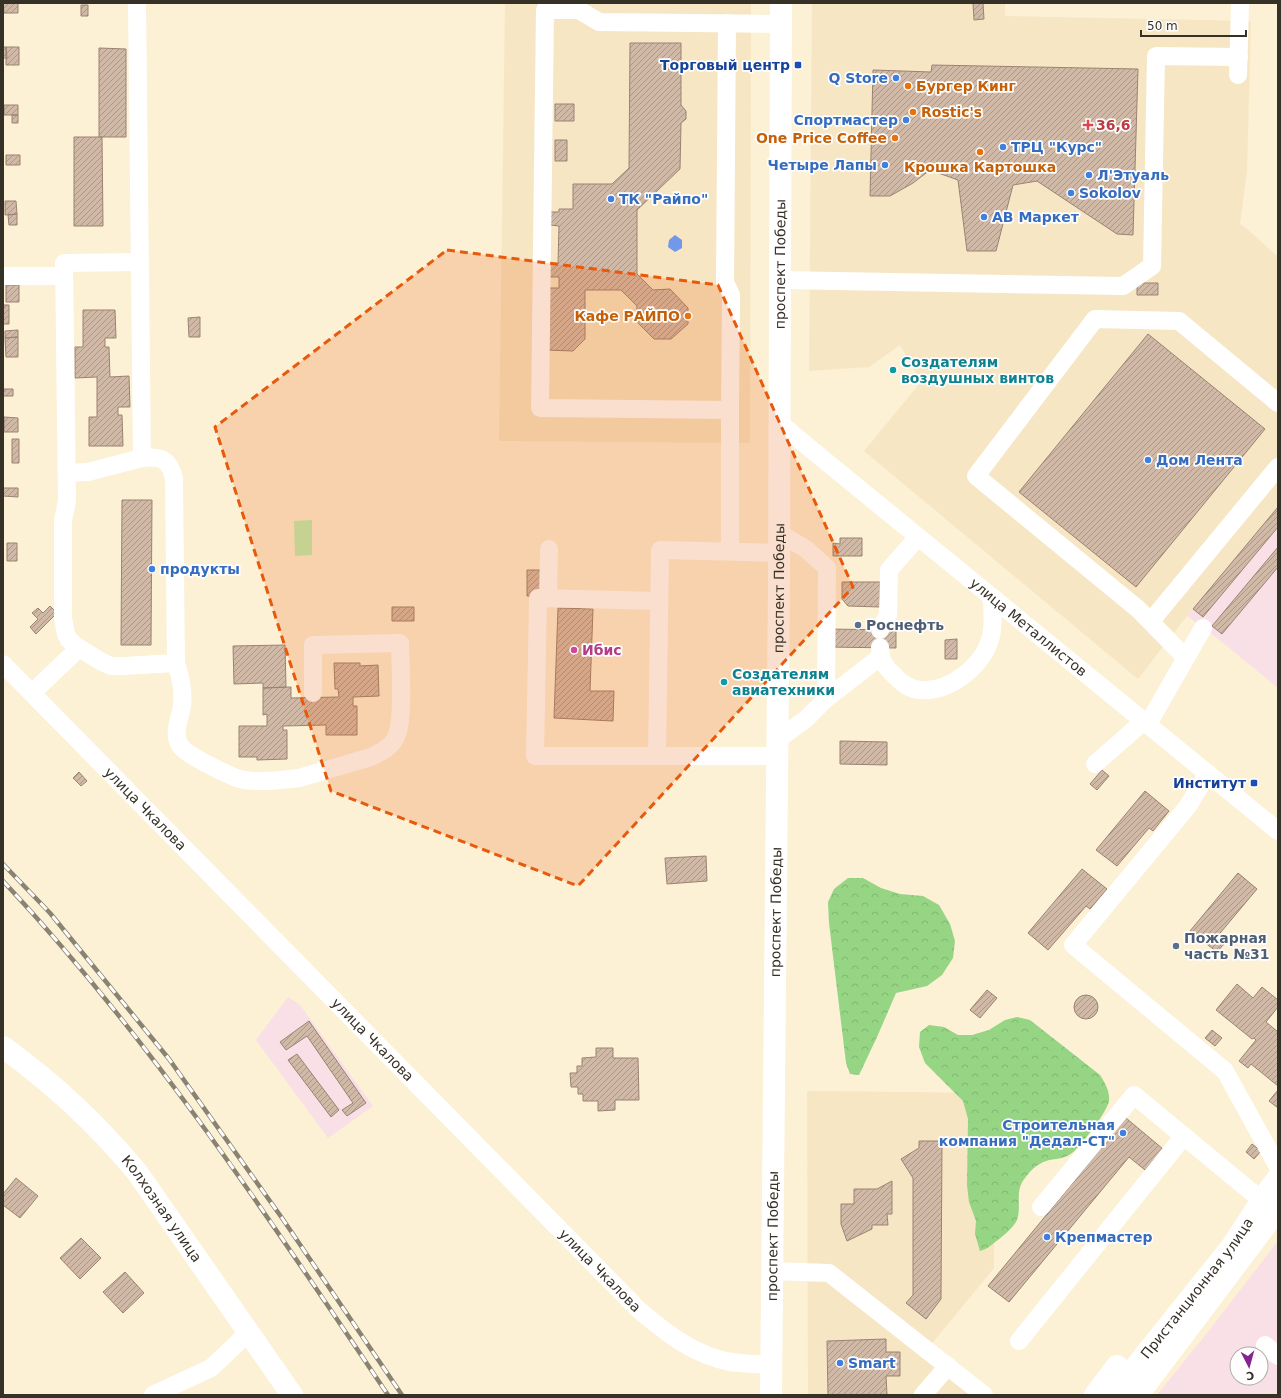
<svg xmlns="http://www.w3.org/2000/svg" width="1281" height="1398" font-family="'DejaVu Sans',sans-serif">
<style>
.built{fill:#f6e6c4}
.industrial{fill:#f9dfe6;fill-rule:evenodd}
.forest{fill:url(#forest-crowns)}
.green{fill:#bff0b3}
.water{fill:#7198ea}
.building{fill:url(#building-hatch);stroke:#9a8373}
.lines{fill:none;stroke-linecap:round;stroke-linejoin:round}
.minor{stroke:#fff;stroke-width:18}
.major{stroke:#fff;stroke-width:22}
.rail-casing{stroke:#8b8371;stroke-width:4.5}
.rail{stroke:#fefefe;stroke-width:3;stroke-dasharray:9;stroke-linecap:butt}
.marked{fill:#e8590c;fill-opacity:0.2;stroke:#e8590c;stroke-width:3;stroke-dasharray:8 5;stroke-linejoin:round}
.transit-dot{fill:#1a4fb4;stroke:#fefefe;stroke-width:1.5}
.shop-dot{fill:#3f7fe0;stroke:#fefefe;stroke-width:1.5}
.food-dot{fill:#e8710a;stroke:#fefefe;stroke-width:1.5}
.health-dot{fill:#e0444e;stroke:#fefefe;stroke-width:1.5}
.culture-dot{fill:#0f9aa8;stroke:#fefefe;stroke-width:1.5}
.service-dot{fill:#5c6f8a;stroke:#fefefe;stroke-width:1.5}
.hotel-dot{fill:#d1479c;stroke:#fefefe;stroke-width:1.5}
.labels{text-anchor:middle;stroke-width:3.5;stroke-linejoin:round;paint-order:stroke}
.transit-label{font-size:14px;font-weight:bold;fill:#164399;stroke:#fefefe;text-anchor:end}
.shop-label{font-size:14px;font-weight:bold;fill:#366cbe;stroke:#fefefe;text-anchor:start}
.food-label{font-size:14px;font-weight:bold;fill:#c56008;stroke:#fefefe;text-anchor:start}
.health-label{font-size:14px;font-weight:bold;fill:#be3a42;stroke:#fefefe;text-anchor:start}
.street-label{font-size:14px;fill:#363127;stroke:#fefefe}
.culture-label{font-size:14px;font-weight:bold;fill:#0d838f;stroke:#fefefe;text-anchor:start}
.service-label{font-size:14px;font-weight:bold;fill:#4e5e75;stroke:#fefefe;text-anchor:start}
.hotel-label{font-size:14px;font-weight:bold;fill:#b23c85;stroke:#fefefe;text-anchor:start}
</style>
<defs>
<pattern id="forest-crowns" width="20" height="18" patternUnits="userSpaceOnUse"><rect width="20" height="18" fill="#95d584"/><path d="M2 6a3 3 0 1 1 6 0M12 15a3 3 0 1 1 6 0" fill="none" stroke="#81b772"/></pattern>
<pattern id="building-hatch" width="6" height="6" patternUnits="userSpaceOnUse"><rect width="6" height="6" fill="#d1b9a7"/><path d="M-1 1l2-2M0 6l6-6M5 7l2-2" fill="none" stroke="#aa9788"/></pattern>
</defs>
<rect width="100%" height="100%" fill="#fcf0d5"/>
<path class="built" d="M 505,3 L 751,4 L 750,443 L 499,441 Z
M 812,3 L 1005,3 L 1005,16 L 1251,21 L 1247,171 L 1240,224 L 1247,229 L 1278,257 L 1278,507 L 1187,616 L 1138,679 L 864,451 L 921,382 L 900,345 L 869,367 L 809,371 Z
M 807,1091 L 994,1093 L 994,1268 L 924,1353 L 978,1395 L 808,1395 Z"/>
<path class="industrial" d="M 1278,507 L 1278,688 L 1218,639 L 1187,616 Z
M 288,997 L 300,1005 L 373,1106 L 328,1138 L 256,1040 Z
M 1278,1241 L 1278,1395 L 1157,1395 L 1215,1323 ZM 1237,1354 L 1261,1354 L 1261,1378 L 1237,1378 Z"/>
<path class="forest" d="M 848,878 L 863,878 L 881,888 L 900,894 L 923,896 L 939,905 L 950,924 L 955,941 L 953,958 L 942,975 L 927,986 L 896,993 L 877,1037 L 859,1075 L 850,1074 L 846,1063 L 829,923 L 828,902 L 834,889 Z
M 1017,1017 L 1030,1020 L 1100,1075 C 1105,1083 1110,1091 1109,1101 C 1107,1112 1081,1146 1072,1153 C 1063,1160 1055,1158 1046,1161 C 1037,1164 1030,1171 1025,1178 C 1014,1191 1022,1206 1017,1220 C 1013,1228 1005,1234 998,1240 C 992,1244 988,1249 980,1251 L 975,1234 L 976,1221 L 969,1202 L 967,1185 L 968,1119 L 963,1101 L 925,1063 L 919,1047 L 920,1032 L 929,1025 L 944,1027 L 958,1035 L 972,1035 L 989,1030 L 1005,1020 Z"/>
<path class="green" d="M 312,520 L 312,555 L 295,556 L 294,521 Z"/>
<path class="water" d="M 675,235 L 682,240 L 682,248 L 675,252 L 668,247 L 669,240 Z"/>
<path class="building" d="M 3,3 L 18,3 L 18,13 L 4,13 Z
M 973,3 L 983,3 L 984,19 L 974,20 Z
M 81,5 L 88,5 L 88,16 L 81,16 Z
M 630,43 L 681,43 L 681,105 L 686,111 L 686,119 L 681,123 L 680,169 L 637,210 L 637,274 L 653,290 L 670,289 L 688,308 L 688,324 L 671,339 L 654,339 L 636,321 L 637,306 L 621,290 L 585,290 L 585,339 L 573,351 L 546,350 L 547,288 L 559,288 L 559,277 L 549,277 L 549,264 L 558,264 L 559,226 L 550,225 L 550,212 L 559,212 L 559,209 L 573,209 L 573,184 L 612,184 L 629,168 Z
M 3,47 L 6,47 L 7,58 L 3,58 Z
M 6,47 L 19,47 L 19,65 L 6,65 Z
M 99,48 L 126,49 L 126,137 L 99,137 Z
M 932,65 L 1138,69 L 1133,235 L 1117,234 L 1037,181 L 1013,185 L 996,251 L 967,251 L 958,180 L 930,170 L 913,183 L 890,196 L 870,196 L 873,70 L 931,72 Z
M 555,104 L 574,104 L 574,121 L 555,121 Z
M 4,105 L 18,105 L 18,115 L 4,115 Z
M 12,115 L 18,115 L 18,123 L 12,123 Z
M 74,137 L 102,137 L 103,226 L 74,226 Z
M 555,140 L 567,140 L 567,161 L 555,161 Z
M 6,155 L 20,155 L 20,165 L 6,165 Z
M 5,201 L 16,201 L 17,214 L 5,215 Z
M 17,214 L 17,225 L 9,225 L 8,215 Z
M 1137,283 L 1158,283 L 1158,295 L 1137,295 Z
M 6,285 L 19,285 L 19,302 L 6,302 Z
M 3,305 L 9,305 L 9,324 L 3,324 Z
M 83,310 L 115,310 L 116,338 L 105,338 L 105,347 L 109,347 L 110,377 L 129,376 L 130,407 L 118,407 L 118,415 L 122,415 L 123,446 L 89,446 L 89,417 L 97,417 L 97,377 L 75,378 L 75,347 L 83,347 Z
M 200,317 L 200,337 L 189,337 L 188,318 Z
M 18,330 L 18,337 L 5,338 L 5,331 Z
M 1148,334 L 1265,429 L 1136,587 L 1019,492 Z
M 18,337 L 18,357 L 6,357 L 5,338 Z
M 3,389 L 13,389 L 13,396 L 3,396 Z
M 4,417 L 18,418 L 18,432 L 4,432 Z
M 12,439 L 19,439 L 19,463 L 12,463 Z
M 3,488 L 18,488 L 18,497 L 3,496 Z
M 122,500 L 152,500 L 151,645 L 121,645 Z
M 1278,507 L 1278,527 L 1203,617 L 1193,609 Z
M 840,538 L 862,538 L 862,556 L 833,556 L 833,543 L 840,544 Z
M 7,543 L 17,543 L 17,561 L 7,561 Z
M 1278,547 L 1278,567 L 1222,634 L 1212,626 Z
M 527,570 L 541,570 L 541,596 L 527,596 Z
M 842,582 L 880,582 L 880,607 L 848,606 L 842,599 Z
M 50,606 L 57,613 L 36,634 L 30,627 L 38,619 L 32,613 L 38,608 L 43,613 Z
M 392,607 L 414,607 L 414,621 L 392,621 Z
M 558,608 L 593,609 L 590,691 L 614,691 L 613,721 L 554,718 Z
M 826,629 L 896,630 L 896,648 L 826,647 Z
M 957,639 L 957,659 L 945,659 L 945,640 Z
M 285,645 L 286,687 L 263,688 L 263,683 L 234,684 L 233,646 Z
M 334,663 L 360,663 L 360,666 L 378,665 L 379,696 L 353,697 L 353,706 L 357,706 L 357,735 L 326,735 L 326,725 L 283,726 L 283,730 L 287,730 L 287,759 L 257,760 L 257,757 L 239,757 L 239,726 L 267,726 L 267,714 L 263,715 L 263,688 L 291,687 L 291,698 L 339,697 L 338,689 L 335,689 Z
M 840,741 L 887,742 L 887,765 L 840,764 Z
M 1102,770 L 1109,776 L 1097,790 L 1090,784 Z
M 79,772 L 87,781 L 81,786 L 73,778 Z
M 1145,791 L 1169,811 L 1153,831 L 1149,828 L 1117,866 L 1096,850 Z
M 706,856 L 707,881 L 667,884 L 665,858 Z
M 1082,869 L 1107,889 L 1090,909 L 1086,906 L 1048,950 L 1028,933 Z
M 1238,873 L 1257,889 L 1216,938 L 1224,944 L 1217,952 L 1190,931 Z
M 1237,984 L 1253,998 L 1262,987 L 1278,1000 L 1278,1007 L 1266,1022 L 1278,1032 L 1278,1086 L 1251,1064 L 1248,1068 L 1239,1061 L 1256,1040 L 1254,1038 L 1252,1039 L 1216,1010 Z
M 987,990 L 997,998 L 980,1018 L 970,1010 Z
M1074 1007a12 12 0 1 1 24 0a12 12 0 1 1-24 0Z
M 309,1021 L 366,1103 L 347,1116 L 342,1110 L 353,1103 L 307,1036 L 286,1050 L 280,1042 Z
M 1212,1030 L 1222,1038 L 1215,1046 L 1205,1038 Z
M 596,1048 L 613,1048 L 613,1058 L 638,1058 L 639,1100 L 615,1100 L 615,1110 L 598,1111 L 598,1101 L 583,1101 L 583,1094 L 578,1094 L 578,1087 L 571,1087 L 570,1073 L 577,1073 L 577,1066 L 582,1066 L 582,1058 L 596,1057 Z
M 297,1054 L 339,1110 L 331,1117 L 288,1060 Z
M 1278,1090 L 1278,1108 L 1269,1101 Z
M 1126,1118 L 1163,1149 L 1145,1170 L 1129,1157 L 1009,1302 L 988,1286 Z
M 919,1141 L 942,1141 L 941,1299 L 926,1319 L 906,1303 L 913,1295 L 913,1178 L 901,1159 L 919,1148 Z
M 1252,1144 L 1261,1151 L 1254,1159 L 1246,1152 Z
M 16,1178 L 38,1196 L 20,1218 L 3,1205 L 3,1194 Z
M 892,1181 L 892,1214 L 887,1214 L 888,1225 L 872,1225 L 872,1229 L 847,1241 L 841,1224 L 841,1204 L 854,1204 L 854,1189 L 877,1189 Z
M 81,1238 L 101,1258 L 80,1279 L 60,1258 Z
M 125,1272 L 144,1293 L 123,1313 L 103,1292 Z
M 886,1339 L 886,1352 L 900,1352 L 900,1376 L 886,1376 L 887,1395 L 828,1395 L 827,1341 Z"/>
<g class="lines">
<g class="minor">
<path d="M 727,23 L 725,282 L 731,295 L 730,410"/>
<path d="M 1238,75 L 1240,3"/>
<path d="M 139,262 L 64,263 L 67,500 L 63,521 L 63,618 L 66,634 L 69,640 L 79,648 L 102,662 L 111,666 L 123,666 L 176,663"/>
<path d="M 3,276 L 64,276"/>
<path d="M 780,280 L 1123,286 L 1152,266 L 1156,56 L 1239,57"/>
<path id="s1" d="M 779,422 L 807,446 L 1278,831"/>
<path d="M 142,458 C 161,456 170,459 174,479 L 176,663 C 181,678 185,695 181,711 C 179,720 175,729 177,738 C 178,742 180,746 183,749 C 190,756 231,777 240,779 C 255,783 284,780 299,778 L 371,757 C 381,752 390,748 395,739 C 405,723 400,664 400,643 L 313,645 L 313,693"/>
<path d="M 67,473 L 88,472 L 142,458 L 137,3"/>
<path d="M 730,551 L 730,410 L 540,408 L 545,10 L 579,10 L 599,22 L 781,24"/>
<path d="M 548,598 L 549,549"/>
<path d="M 659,601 L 538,598 L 535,756 L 777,756"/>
<path d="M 1151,621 L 1278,467"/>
<path d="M 880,630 L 888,615 L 889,570 L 918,537"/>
<path d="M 880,647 C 880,660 885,667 895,676 C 901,683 911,690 921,690 C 951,692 984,665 991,636 C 994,624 992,609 992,597"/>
<path d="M 1186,658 L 1138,609 L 976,476 L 1095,319 L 1179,321 L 1278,403"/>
<path id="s2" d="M 3,664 L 639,1310 C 666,1333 695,1356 731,1362 C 744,1364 758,1364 771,1365"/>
<path d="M 32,693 L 79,648"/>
<path d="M 826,699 L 880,657"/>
<path d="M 1148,724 L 1203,628"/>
<path d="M 777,740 L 806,719 L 826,699 L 827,568 L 806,549 L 779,533"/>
<path d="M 657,756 L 660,550 L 779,553"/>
<path d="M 1095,764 L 1144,721"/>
<path d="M 1208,773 L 1188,806 L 1073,945 L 1225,1071 L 1278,1167"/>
<path d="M 1041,1207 L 1134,1095 L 1260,1199"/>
<path d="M 771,1271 L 829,1273 L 984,1395"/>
<path d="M 1019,1341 L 1184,1136"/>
<path d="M 1265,1345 L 1278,1356"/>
<path d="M 153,1395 L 211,1368 L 249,1332"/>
<path d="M 923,1395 L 948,1366"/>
</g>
<g class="major">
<path id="s3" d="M 3,1047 C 55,1085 95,1122 137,1172 L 292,1395"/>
<path id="s4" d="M 771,1395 L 779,581 L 781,3"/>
<path d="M 1095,1395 L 1117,1366"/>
<path id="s5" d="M 1113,1395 L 1232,1246 L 1268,1191 L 1278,1178"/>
<path d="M 1138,1395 L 1278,1209"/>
</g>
<g class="rail-casing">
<path id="rail" d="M 3,864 L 50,913 L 169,1059 L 282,1218 L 402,1395
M 3,881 C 150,1038 269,1218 388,1395"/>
</g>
<use href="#rail" class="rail"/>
</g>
<path class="marked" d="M 447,250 L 718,285 L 853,587 L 578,886 L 331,791 L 215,427 Z"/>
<g class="transit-dot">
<rect x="794" y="61" width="8" height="8" rx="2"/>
<rect x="1250" y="779" width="8" height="8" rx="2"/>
</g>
<g class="shop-dot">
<circle cx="896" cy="78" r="4"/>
<circle cx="906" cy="120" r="4"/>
<circle cx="1003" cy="147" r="4"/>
<circle cx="885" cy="165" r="4"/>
<circle cx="1089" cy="175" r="4"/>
<circle cx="1071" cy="193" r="4"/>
<circle cx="611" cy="199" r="4"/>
<circle cx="984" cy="217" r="4"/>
<circle cx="1148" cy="460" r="4"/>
<circle cx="152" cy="569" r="4"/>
<circle cx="1123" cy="1133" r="4"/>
<circle cx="1047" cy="1237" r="4"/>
<circle cx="840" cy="1363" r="4"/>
</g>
<g class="food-dot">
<circle cx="908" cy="86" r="4"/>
<circle cx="913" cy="112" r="4"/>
<circle cx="895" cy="138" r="4"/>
<circle cx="980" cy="152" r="4"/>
<circle cx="688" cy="316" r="4"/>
</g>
<path class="health-dot" d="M1086 119h4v4h4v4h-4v4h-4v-4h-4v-4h4z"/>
<g class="culture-dot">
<circle cx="893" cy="370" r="4"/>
<circle cx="724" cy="682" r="4"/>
</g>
<g class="service-dot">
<circle cx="858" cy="625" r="4"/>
<circle cx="1176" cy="946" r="4"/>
</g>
<circle class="hotel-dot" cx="574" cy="650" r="4"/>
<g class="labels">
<g class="transit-label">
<text x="790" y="70">Торговый центр</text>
<text x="1246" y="788">Институт</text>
</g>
<g class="shop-label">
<text x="888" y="83" text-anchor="end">Q Store</text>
<text x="898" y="125" text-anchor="end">Спортмастер</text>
<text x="1011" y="152">ТРЦ "Курс"</text>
<text x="877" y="170" text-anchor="end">Четыре Лапы</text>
<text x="1097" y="180">Л'Этуаль</text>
<text x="1079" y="198">Sokolov</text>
<text x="619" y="204">ТК "Райпо"</text>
<text x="992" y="222">АВ Маркет</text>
<text x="1156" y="465">Дом Лента</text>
<text x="160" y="574">продукты</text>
<text x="1115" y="1130" text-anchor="end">Строительная<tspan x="1115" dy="16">компания "Дедал-СТ"</tspan></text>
<text x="1055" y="1242">Крепмастер</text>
<text x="848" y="1368">Smart</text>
</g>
<g class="food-label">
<text x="916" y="91">Бургер Кинг</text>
<text x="921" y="117">Rostic's</text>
<text x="887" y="143" text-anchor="end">One Price Coffee</text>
<text x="980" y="172" text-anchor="middle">Крошка Картошка</text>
<text x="680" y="321" text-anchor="end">Кафе РАЙПО</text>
</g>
<g class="health-label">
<text x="1096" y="130">36,6</text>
</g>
<g class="street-label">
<text dy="5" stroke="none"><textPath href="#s4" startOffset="1131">проспект Победы</textPath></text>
<text dy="5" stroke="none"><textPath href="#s4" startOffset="807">проспект Победы</textPath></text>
<text dy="5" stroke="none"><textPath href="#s1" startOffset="323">улица Металлистов</textPath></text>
<text dy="5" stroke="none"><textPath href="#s2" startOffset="203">улица Чкалова</textPath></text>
<text dy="5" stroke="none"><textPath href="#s4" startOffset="483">проспект Победы</textPath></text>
<text dy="5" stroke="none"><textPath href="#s2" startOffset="527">улица Чкалова</textPath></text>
<text dy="5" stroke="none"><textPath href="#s3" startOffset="228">Колхозная улица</textPath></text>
<text dy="5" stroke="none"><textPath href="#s4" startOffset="159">проспект Победы</textPath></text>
<text dy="5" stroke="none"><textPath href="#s2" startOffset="851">улица Чкалова</textPath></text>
<text dy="5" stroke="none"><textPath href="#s5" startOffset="136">Пристанционная улица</textPath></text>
</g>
<g class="culture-label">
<text x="901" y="367">Создателям<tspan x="901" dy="16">воздушных винтов</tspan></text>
<text x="732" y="679">Создателям<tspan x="732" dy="16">авиатехники</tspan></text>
</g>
<g class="service-label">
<text x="866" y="630">Роснефть</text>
<text x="1184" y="943">Пожарная<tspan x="1184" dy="16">часть №31</tspan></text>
</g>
<g class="hotel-label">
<text x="582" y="655">Ибис</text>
</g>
</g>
<rect width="1281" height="1398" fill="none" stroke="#363127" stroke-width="8"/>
<g transform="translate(1249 1366) rotate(174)"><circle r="19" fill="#fefefe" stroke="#aeaca8"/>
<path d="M0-3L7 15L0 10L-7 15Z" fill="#85248e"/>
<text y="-6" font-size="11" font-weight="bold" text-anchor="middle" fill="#363127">С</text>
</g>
<path d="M1141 30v6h105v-6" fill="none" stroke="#363127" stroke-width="2"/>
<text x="1147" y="30" font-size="12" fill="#363127" stroke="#fefefe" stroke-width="3" paint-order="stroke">50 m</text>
</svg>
